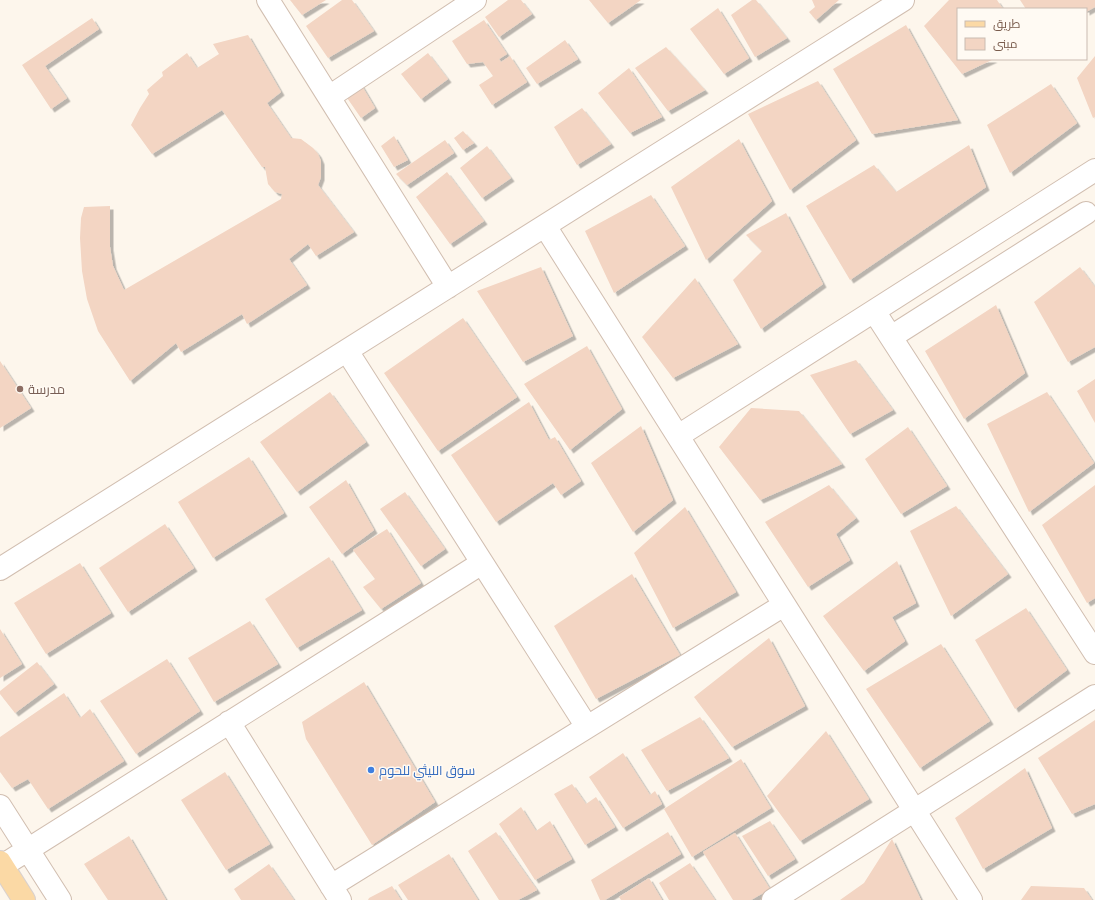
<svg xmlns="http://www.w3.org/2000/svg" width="1095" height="900" font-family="Roboto,Cairo,sans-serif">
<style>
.building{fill:#f3d5c3;filter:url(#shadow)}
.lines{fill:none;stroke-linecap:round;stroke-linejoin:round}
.street-casing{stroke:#d1beb0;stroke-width:24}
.primary-casing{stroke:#dad1cd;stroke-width:24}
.street{stroke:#fff;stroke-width:22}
.primary{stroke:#fbd9a5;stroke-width:22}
.education-dot{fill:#8d6e63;stroke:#fffaf3;stroke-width:1.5}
.shop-dot{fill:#3f7fe0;stroke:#fffaf3;stroke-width:1.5}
.labels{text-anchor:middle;stroke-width:3;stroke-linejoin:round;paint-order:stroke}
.education-label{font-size:13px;fill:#785e54;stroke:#fffaf3;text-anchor:start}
.shop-label{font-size:13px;fill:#366cbe;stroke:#fffaf3;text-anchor:start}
</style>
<defs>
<filter id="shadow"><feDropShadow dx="3.5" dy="3.5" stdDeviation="0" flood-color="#0004"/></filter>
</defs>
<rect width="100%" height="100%" fill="#fdf6ec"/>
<path class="building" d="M 290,0 L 326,0 L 302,15 Z
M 342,0 L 352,0 L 374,31 L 328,58 L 306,26 Z
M 508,0 L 521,0 L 532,14 L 499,37 L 485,17 Z
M 589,0 L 641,0 L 608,23 Z
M 752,0 L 756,0 L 787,38 L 755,57 L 731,15 Z
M 812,0 L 839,0 L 816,20 L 809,12 L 815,7 Z
M 949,0 L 997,0 L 1003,9 L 958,9 L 958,59 L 994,59 L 962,74 L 924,26 Z
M 1020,0 L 1095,0 L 1095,7 L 1086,12 L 1086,9 L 1026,9 Z
M 718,8 L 749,58 L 724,74 L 690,29 Z
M 92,18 L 99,29 L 45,66 L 67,98 L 51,109 L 22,65 Z
M 484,20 L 507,54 L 499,59 L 501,62 L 510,56 L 527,82 L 492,105 L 479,85 L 493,76 L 483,62 L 467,64 L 452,41 Z
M 906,25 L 958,120 L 872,134 L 833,69 Z
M 248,35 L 281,92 L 267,103 L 291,138 L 301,139 L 313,148 L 318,154 L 321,161 L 321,177 L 318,185 L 354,232 L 316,256 L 308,244 L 289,259 L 307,285 L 247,324 L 242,314 L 181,352 L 176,343 L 130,381 L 98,331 L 87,299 L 82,271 L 80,238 L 81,218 L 84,207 L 110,206 L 110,247 L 113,266 L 124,290 L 281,199 L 282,194 L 275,192 L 268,184 L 265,167 L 262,167 L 222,110 L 152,154 L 131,125 L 140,108 L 149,94 L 147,90 L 163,76 L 162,72 L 187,53 L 197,68 L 219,54 L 213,44 Z
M 565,40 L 578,59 L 537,84 L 526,68 Z
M 666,47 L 705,90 L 668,111 L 635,68 Z
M 428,53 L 448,79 L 421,99 L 401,74 Z
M 1095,56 L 1095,117 L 1093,118 L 1077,78 Z
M 629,68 L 662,117 L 630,133 L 598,93 Z
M 359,81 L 375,108 L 361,118 L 343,92 Z
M 818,81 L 856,140 L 790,190 L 748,114 Z
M 1051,84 L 1077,123 L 1010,173 L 987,125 Z
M 582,108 L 611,144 L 577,165 L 554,127 Z
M 463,131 L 474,143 L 463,150 L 454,138 Z
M 394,136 L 408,160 L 394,167 L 381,146 Z
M 739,139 L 772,201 L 706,260 L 671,187 Z
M 445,140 L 454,153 L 407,185 L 396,174 Z
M 969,145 L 986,187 L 850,280 L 806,206 L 874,165 L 896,192 Z
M 487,146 L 511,178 L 482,198 L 460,168 Z
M 447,172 L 484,221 L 450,244 L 416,197 Z
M 651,195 L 685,246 L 614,293 L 585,231 Z
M 786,213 L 823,284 L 761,329 L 733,280 L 762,251 L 746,235 Z
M 541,267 L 573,336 L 523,362 L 477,291 Z
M 1080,267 L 1095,287 L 1095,347 L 1068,362 L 1034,302 Z
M 695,278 L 738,344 L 673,378 L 642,337 Z
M 996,305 L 1025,373 L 964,419 L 925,351 Z
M 463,318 L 517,397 L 438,451 L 384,373 Z
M 587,346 L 622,409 L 570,450 L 524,384 Z
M 856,360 L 893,410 L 850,434 L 810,375 Z
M 0,361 L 31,408 L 0,428 Z
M 1095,379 L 1095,423 L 1077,391 Z
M 330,392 L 366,442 L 297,492 L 260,442 Z
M 1047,392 L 1094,463 L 1029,512 L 987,424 Z
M 529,402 L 549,440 L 555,437 L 581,481 L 561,495 L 553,483 L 496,522 L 451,455 Z
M 751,408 L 799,411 L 842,464 L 760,500 L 719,447 Z
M 641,426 L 673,500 L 633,532 L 591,463 Z
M 908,427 L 947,486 L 901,514 L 865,459 Z
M 249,457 L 284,513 L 213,558 L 178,502 Z
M 346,480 L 374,530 L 342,554 L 309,507 Z
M 829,485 L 856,518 L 836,534 L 850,560 L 808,587 L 765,522 Z
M 1095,485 L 1095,598 L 1087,603 L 1042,525 Z
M 405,492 L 445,549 L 421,566 L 380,509 Z
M 956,506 L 1008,574 L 951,616 L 910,531 Z
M 685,507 L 736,592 L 673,628 L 634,553 Z
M 165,524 L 194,568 L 128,612 L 99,568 Z
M 387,529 L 421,583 L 381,609 L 363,587 L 375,579 L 353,550 Z
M 329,557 L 362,610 L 297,648 L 265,599 Z
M 897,561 L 916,603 L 892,617 L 905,641 L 864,671 L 823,616 Z
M 80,563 L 111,613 L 46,654 L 14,603 Z
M 632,574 L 680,655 L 596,699 L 554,626 Z
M 1026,608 L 1067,670 L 1015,709 L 975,640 Z
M 250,621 L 278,664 L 214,702 L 188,658 Z
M 0,629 L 22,664 L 0,678 Z
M 769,638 L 805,706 L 732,747 L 694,697 Z
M 941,644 L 990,721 L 920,768 L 866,689 Z
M 167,659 L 200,711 L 136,754 L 100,701 Z
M 37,662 L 54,684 L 15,713 L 0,694 L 0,691 Z
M 364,682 L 435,802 L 372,845 L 306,739 L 302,722 Z
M 64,693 L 80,718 L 90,709 L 124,761 L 48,809 L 28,779 L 12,788 L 0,772 L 0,737 Z
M 700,717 L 729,758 L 667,791 L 641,750 Z
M 1095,720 L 1095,804 L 1072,814 L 1038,758 Z
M 826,731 L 869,799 L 800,841 L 767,796 Z
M 623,753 L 650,795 L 655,791 L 662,804 L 623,828 L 589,777 Z
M 741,759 L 771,808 L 692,857 L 664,809 Z
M 1025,768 L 1052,828 L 983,869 L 955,818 Z
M 225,772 L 270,844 L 226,870 L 181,800 Z
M 572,784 L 586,804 L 596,797 L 615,827 L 585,845 L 554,794 Z
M 521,807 L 536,831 L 550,821 L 572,859 L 535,880 L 499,824 Z
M 770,821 L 795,859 L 768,876 L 742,836 Z
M 496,832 L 537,890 L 518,900 L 499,900 L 468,851 Z
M 668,832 L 681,854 L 605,900 L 600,900 L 591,880 Z
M 735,833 L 770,889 L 751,900 L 733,900 L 703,852 Z
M 129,836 L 166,900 L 108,900 L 84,864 Z
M 892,839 L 921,900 L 840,900 L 864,883 Z
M 449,854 L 478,900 L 408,900 L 398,885 Z
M 690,863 L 715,900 L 669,900 L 659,883 Z
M 269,864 L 294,900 L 241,900 L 234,889 Z
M 649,878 L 662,900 L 621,900 L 619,897 Z
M 392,886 L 401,900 L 368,900 L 369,898 Z
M 1031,886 L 1084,888 L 1092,900 L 1021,900 Z"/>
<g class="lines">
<g class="street-casing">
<path id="street" d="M 268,0 L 448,287
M 329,97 L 475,0
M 545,226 L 971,900
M 874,311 L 1095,653
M 891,337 L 1086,213
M 347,351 L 587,727
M 678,436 L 1095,170
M 0,569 L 903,0
M 229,722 L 340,900
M 0,806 L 60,900
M 2,866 L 482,563
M 331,886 L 784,605
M 773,900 L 1095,696"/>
</g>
<g class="primary-casing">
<path id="primary" d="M 0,862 L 24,900"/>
</g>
<use href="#street" class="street"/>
<use href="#primary" class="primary"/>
</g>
<circle class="education-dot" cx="20" cy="389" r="4"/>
<circle class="shop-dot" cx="371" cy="770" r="4"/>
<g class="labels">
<g class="education-label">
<text x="28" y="394">مدرسة</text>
</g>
<g class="shop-label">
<text x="379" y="775">سوق الليثي للحوم</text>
</g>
</g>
<rect x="957" y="8" width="130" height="52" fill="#fffaf3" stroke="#cabbb1"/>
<rect x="965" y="21" width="20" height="6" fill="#fbd9a5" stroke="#cabbb1"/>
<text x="993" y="28" font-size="12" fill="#7a5c4d">طريق</text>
<rect x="965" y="38" width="20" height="12" fill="#f3d5c3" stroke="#cabbb1"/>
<text x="993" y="48" font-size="12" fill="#7a5c4d">مبنى</text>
</svg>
